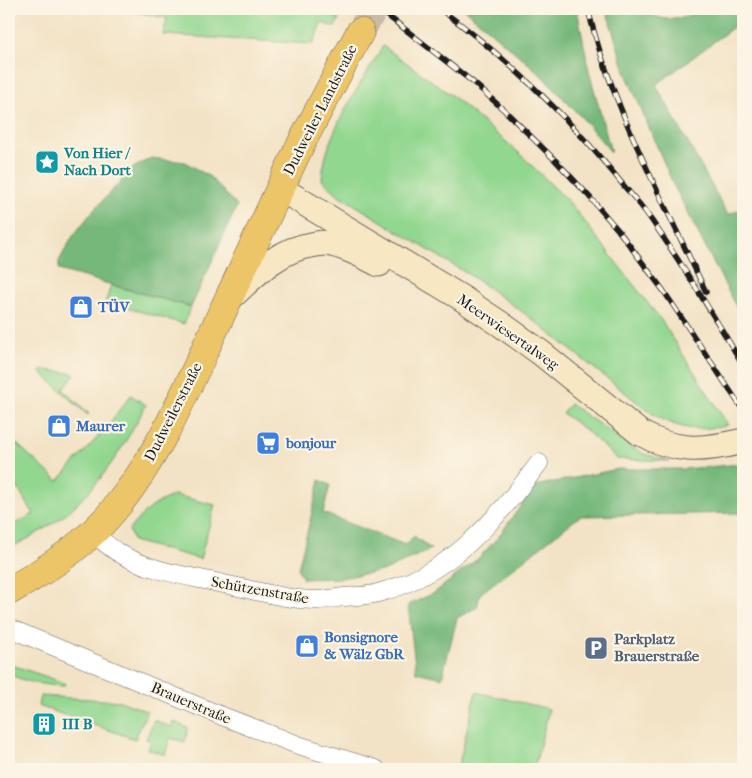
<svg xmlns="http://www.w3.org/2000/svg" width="752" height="778" font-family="'IM FELL French Canon',serif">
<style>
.green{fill:#92d790;stroke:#577a56}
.forest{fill:#75b87a;stroke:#486a4b}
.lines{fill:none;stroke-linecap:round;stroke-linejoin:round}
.primary-tunnel{stroke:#c8bba4;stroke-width:28;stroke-dasharray:28 14;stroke-linecap:butt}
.minor-casing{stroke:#676258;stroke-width:19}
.secondary-casing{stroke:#676258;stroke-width:27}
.primary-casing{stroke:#676258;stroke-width:29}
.minor{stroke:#fff;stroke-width:18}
.secondary{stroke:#f7e8c3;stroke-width:25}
.primary{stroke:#ecc569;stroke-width:28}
.rail-casing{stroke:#1c1c1c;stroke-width:5.5}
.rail{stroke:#fcf5e5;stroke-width:4;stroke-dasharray:11;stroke-linecap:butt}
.labels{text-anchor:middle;stroke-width:4.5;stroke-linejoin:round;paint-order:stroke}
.street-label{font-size:15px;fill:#1c1c1c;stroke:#fcf5e5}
.culture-label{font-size:15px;font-weight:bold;fill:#0d838f;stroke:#fcf5e5;text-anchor:start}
.shop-label{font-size:15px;font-weight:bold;fill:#366cbe;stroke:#fcf5e5;text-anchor:start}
.service-label{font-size:15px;font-weight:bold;fill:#4e5e75;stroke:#fcf5e5;text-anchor:start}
</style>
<rect width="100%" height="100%" fill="#fcf5e5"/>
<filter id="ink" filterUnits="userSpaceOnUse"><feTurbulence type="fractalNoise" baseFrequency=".02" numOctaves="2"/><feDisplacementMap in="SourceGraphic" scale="10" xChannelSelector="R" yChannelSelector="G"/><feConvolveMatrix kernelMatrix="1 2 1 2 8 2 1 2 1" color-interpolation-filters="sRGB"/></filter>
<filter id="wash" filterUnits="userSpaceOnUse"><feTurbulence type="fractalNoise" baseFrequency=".0096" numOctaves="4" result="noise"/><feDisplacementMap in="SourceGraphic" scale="20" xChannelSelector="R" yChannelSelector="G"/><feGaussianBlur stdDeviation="1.12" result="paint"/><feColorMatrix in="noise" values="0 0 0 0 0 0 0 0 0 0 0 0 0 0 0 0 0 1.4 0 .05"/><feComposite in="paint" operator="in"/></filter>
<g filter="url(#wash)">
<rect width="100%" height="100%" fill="#f3e3c6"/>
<path class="green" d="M 119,9 L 320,9 L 339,19 L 335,27 L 321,23 L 313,44 L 163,35 L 167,18 Z
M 383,46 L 451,95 L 518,152 L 570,203 L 661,320 L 728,425 C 695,432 680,430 651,413 L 524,313 L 471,276 L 340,196 L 322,180 C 325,131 360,87 383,46 Z
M 111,285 L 191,307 L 184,324 L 121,306 L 120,309 L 105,304 Z
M 43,370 L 72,373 L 75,375 L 63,389 L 89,414 L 88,415 L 40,372 Z
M 131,395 L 146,405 C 123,448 98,490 58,520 C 43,531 25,540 9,549 L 9,527 L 34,514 L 9,474 L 9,437 L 58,481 L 104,430 Z
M 570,404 L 629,445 L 644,454 L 670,461 L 617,459 L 588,432 L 562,413 Z
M 174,495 L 215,505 L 200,559 L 133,541 L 129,530 C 141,514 155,503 174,495 Z
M 9,664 L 65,683 L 64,686 C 44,685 27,683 9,674 Z
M 476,692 L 549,709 L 534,769 L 464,769 L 458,768 Z
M 40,696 L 120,701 L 147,711 L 135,739 L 38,706 Z
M 154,720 L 171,727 L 173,721 L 188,728 L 185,742 L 170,738 L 165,755 L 148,749 L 151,741 L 146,739 Z"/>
<path class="forest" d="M 464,9 L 577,9 L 589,71 L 611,152 L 583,119 L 537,71 Z
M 606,9 L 640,9 L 645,13 L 665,19 L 683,17 L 709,9 L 743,9 L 743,20 L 656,85 L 728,215 L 743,208 L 743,320 L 673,184 L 625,71 Z
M 151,158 L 185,162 L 210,177 L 237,206 L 191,307 L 59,270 L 59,261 L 73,236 L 92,212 L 133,168 Z
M 743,464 L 743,513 L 580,516 L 480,594 L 477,607 L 457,618 L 442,678 L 416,672 L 408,605 L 434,593 L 480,557 L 499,536 L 535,486 L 618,469 L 682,469 Z
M 320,480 L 330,485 L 323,513 L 405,545 L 414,536 L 431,549 L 387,570 L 341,578 L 303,579 L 298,569 Z"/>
</g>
<g filter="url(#ink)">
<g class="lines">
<path class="primary-tunnel" d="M 360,32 L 374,9"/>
<g class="minor-casing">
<path id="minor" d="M 92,533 C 101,539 110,548 119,553 C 151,572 189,576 224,584 C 254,590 287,600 317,600 C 326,600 335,598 344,597 C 354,596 364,596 374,594 C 449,576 494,522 539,463
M 9,628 L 222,716 L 298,745 L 376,769"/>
</g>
<g class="secondary-casing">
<path id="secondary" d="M 281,189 L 460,297 L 502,325 L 541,353 L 640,433 C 675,452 701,451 739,442
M 229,299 C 253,277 277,250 311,245 C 316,244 321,243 326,243 C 345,246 363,256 379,264"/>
</g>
<g class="primary-casing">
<path id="primary" d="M 9,591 C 47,570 85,545 113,511 C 161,454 189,383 220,317 C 246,262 271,207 297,152 C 317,112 339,72 360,32"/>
</g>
<use href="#minor" class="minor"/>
<use href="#secondary" class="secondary"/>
<use href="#primary" class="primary"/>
<g class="rail-casing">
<path id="rail" d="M 379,9 L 474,83 L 504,110 L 555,160 L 587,194 L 618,230 L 663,290 L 743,410
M 440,9 C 506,57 564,113 616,176 C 625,188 636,199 645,211 C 680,260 712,313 743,365
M 588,9 C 612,108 663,200 706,292"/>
</g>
<use href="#rail" class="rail"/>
</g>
</g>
<defs>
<g id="sight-square" transform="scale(1.25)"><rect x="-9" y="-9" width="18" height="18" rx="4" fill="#0f9aa8" stroke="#fcf5e5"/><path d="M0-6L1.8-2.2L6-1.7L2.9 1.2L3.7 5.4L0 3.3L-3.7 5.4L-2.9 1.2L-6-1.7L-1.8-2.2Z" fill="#fff"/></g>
<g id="shop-square" transform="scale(1.25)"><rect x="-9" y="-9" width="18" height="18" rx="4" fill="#3f7fe0" stroke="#fcf5e5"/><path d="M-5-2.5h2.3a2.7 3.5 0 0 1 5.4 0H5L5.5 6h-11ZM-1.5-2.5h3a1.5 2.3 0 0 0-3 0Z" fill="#fff"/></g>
<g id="supermarket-square" transform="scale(1.25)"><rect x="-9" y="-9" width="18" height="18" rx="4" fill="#3f7fe0" stroke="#fcf5e5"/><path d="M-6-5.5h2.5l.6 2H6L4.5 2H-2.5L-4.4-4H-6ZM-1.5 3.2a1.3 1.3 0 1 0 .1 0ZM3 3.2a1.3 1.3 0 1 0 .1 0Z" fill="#fff"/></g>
<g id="parking-square" transform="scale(1.25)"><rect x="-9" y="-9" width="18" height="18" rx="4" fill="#5c6f8a" stroke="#fcf5e5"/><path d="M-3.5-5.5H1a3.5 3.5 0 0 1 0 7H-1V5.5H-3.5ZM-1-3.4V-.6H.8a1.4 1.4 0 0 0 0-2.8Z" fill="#fff"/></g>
<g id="building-square" transform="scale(1.25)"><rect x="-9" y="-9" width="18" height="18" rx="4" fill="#0f9aa8" stroke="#fcf5e5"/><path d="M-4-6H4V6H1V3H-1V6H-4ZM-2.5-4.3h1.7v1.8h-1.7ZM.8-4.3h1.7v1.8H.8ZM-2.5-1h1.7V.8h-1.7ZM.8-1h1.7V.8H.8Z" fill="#fff"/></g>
</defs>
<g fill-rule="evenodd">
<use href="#sight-square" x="47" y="162"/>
<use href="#shop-square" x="81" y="307"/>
<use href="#shop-square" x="59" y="426"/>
<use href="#supermarket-square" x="268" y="443"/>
<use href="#shop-square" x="307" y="646"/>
<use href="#parking-square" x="596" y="648"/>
<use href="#building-square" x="44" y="724"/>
</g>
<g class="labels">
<g class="street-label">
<text transform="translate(320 110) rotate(-63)" y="5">Dudweiler Landstraße</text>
<text transform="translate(508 332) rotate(35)" y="5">Meerwiesertalweg</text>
<text transform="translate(173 412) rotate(-63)" y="5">Dudweilerstraße</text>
<text transform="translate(260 590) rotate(10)" y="5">Schützenstraße</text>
<text transform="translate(191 703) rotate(23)" y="5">Brauerstraße</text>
</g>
<g class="culture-label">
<text x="64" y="158">Von Hier /<tspan x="64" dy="17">Nach Dort</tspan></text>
<text x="62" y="729">III B</text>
</g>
<g class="shop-label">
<text x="98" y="312">TÜV</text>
<text x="76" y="431">Maurer</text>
<text x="286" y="448">bonjour</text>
<text x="324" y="642">Bonsignore<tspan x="324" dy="17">&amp; Wälz GbR</tspan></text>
</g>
<g class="service-label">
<text x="614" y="644">Parkplatz<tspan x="614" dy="17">Brauerstraße</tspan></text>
</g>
</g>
<rect width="752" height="778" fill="none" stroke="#fcf5e5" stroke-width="30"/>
</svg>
